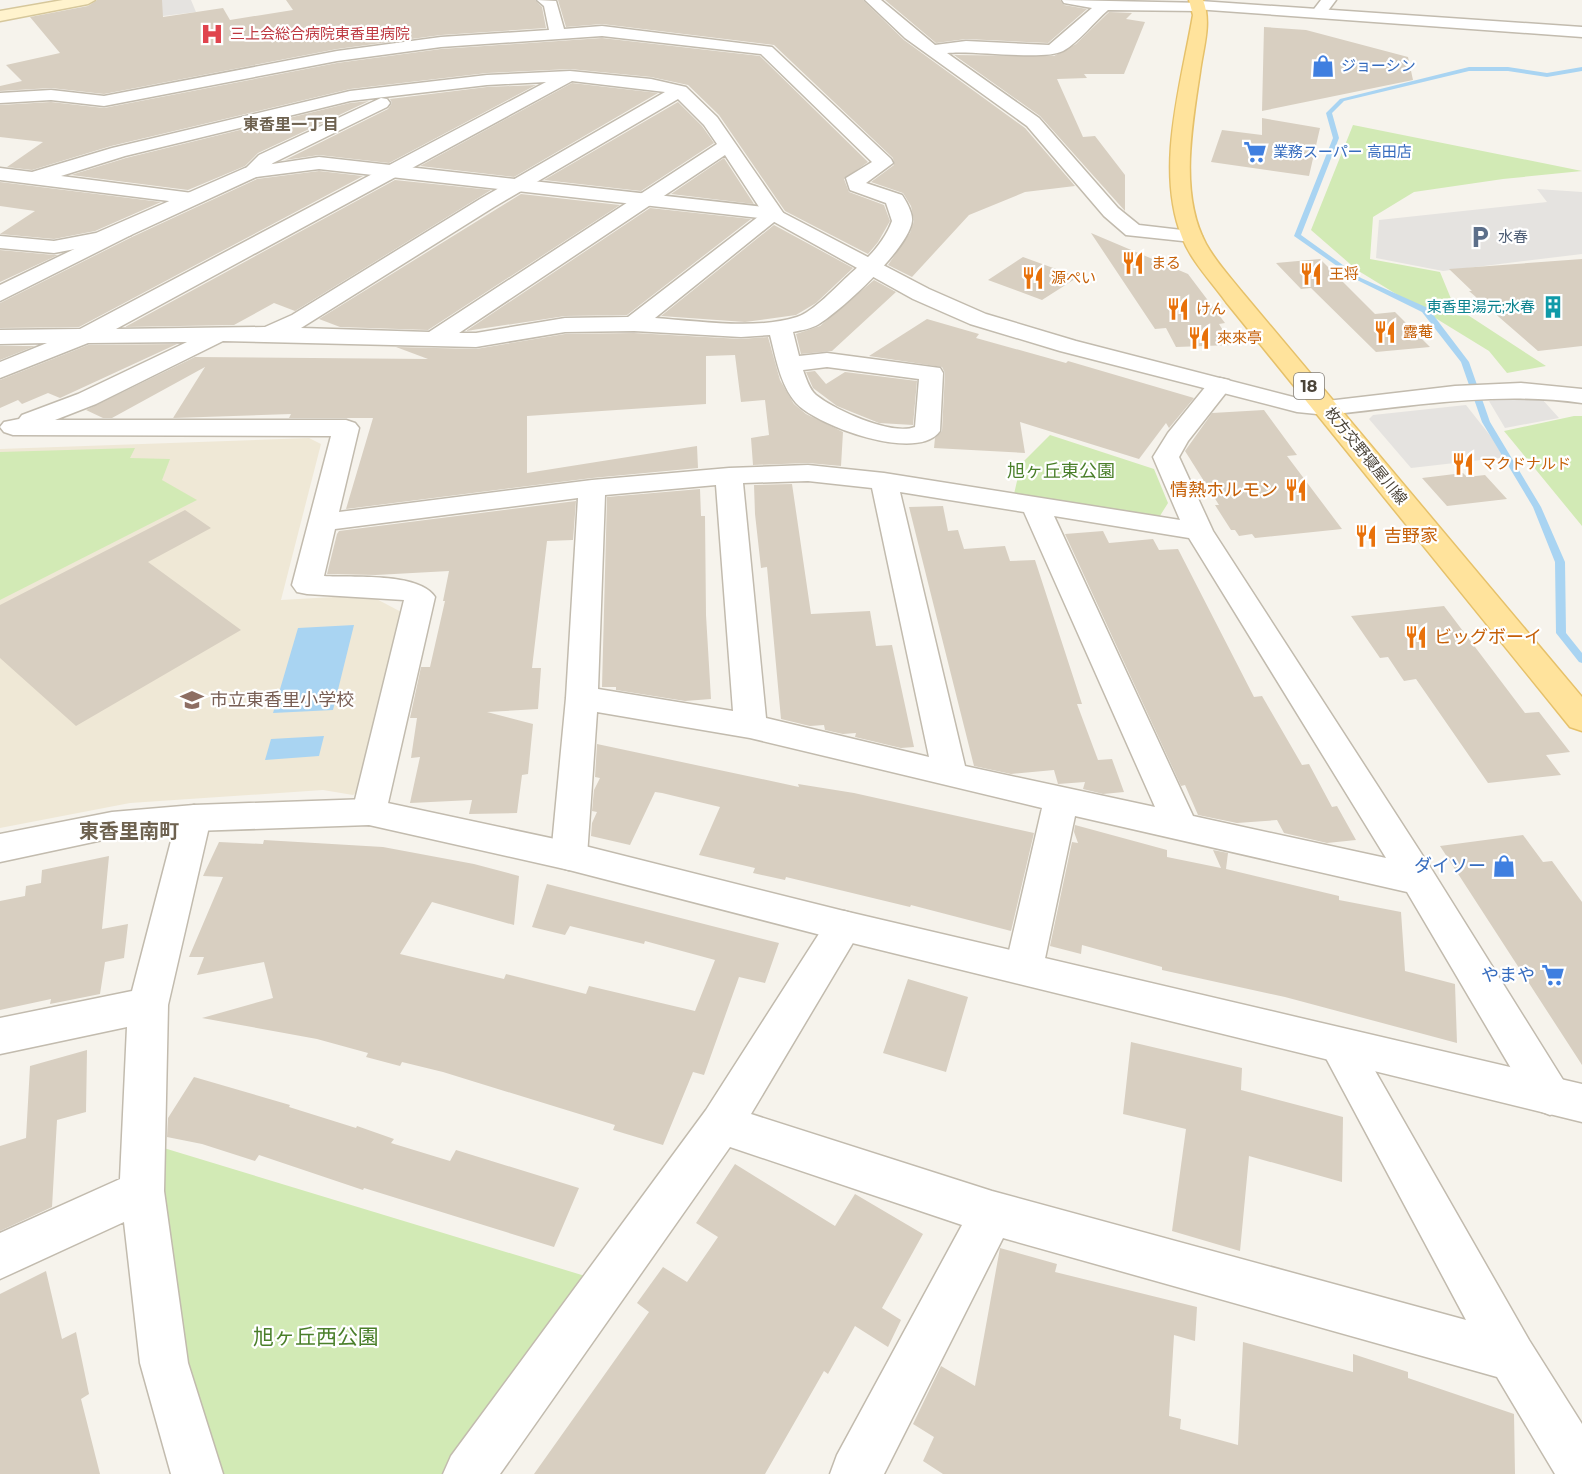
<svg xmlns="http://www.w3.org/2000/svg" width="1582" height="1474" font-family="Montserrat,'Noto Sans JP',sans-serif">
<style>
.education{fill:#efe8d6}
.green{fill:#d2eab5}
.parking{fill:#e5e3e0}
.water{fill:#a9d4f2}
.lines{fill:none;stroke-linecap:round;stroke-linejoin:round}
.stream{fill:#a9d4f2;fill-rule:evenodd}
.building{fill:#d8cfc1}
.minor-casing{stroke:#c2bbae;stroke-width:3}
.tertiary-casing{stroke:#c2bbae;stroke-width:3}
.secondary-casing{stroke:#d6c79b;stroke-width:3}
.primary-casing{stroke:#e6c16a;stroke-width:3}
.minor{fill:#fff;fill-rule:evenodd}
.tertiary{fill:#fff;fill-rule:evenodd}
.secondary{fill:#fff3cd;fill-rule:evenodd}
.primary{fill:#ffe39c;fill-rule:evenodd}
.labels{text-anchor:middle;stroke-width:4.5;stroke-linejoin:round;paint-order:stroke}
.far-health-label{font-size:15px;fill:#be3a42;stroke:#fff;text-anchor:start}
.far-shop-label{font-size:15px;fill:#366cbe;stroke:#fff;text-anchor:start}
.far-service-label{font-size:15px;fill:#4e5e75;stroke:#fff;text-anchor:start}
.far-food-label{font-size:15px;fill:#c56008;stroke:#fff;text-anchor:start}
.far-culture-label{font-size:15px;fill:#0d838f;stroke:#fff;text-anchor:end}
.far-street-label{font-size:15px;fill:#4b4439;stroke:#fff}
.far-neighbourhood-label{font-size:16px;font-weight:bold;fill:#6e6250;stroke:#fff}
.shield{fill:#fff;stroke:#817c74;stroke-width:1.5}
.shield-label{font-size:16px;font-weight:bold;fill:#4b4439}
.park-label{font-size:18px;fill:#4a7f2a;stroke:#fff}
.food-label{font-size:18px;fill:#c56008;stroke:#fff;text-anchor:start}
.education-label{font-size:18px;fill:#785e54;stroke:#fff;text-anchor:start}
.shop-label{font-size:18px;fill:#366cbe;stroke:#fff;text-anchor:end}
.neighbourhood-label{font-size:20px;font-weight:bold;fill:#6e6250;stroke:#fff}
.near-park-label{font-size:21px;fill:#4a7f2a;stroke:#fff}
</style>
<rect width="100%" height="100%" fill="#f6f3ec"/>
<path class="education" d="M 309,438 L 321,444 L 281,600 L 369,595 L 405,614 L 364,787 L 353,795 L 323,790 L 130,803 L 0,828 L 0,449 Z"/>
<path class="green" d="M 1353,125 L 1582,171 L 1503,179 L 1414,192 L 1373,217 L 1370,259 L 1440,272 L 1454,306 L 1546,366 L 1507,373 L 1489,351 L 1357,270 L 1311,230 Z
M 1574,416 L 1582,416 L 1582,526 L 1504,431 Z
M 1050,435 L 1154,469 L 1168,503 L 1158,519 L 1014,494 L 1021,464 Z
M 135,448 L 130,458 L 170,459 L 162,480 L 197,500 L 0,600 L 0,452 Z
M 144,1142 L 595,1279 L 453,1474 L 207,1474 Z"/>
<path class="parking" d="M 156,0 L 191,0 L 196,12 L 163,16 Z
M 1537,189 L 1582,192 L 1582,254 L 1443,271 L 1376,258 L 1379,220 L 1547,202 Z
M 1516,396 L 1542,399 L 1559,418 L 1505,428 L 1489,401 Z
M 1466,405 L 1507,457 L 1411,468 L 1369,419 L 1373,415 Z"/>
<path class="water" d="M 354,625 L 333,710 L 273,713 L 298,628 Z
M 324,736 L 319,756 L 265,760 L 271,739 Z"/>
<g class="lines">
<path class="stream" d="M 1469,67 L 1508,67 L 1547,73 L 1582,67 L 1582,71 L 1547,77 L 1508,71 L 1469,71 L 1344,101 L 1332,113 L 1339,138 L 1301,235 L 1361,278 L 1428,308 L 1469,362 L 1490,422 L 1541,507 L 1565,562 L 1566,633 L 1582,653 L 1582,663 L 1579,662 L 1556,633 L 1555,562 L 1533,507 L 1482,422 L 1461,362 L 1422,312 L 1357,280 L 1294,236 L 1333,138 L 1326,113 L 1340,99 Z"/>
</g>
<path class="building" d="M 97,0 L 162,0 L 163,17 L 223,8 L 230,20 L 293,10 L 286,0 L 535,0 L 542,7 L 546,28 L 441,35 L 337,49 L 104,94 L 51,88 L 0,91 L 0,86 L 22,81 L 6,65 L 60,53 L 30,17 L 88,6 Z
M 558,0 L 863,0 L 904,40 L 1025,128 L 1075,186 L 1025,192 L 969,215 L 912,277 L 888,265 L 910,233 L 914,221 L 911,206 L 903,193 L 871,182 L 894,165 L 893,158 L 774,45 L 602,24 L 566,27 Z
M 885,0 L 1060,0 L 1064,5 L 1087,9 L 1048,43 L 966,39 L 936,43 Z
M 1109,12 L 1132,13 L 1126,19 L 1145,22 L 1124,74 L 1084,74 L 1087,78 L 1057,79 L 1083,137 L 1095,136 L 1125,175 L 1125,211 L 1040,116 L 954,55 L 1054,56 L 1076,44 Z
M 1264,27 L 1306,30 L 1408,57 L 1413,80 L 1262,111 Z
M 602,38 L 760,56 L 868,162 L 844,179 L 849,192 L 884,205 L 890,221 L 878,242 L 868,254 L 785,211 L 719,115 L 688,85 L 651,77 L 570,69 L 487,73 L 350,89 L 111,146 L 32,170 L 7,167 L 43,142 L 0,137 L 0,105 L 51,102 L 104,108 L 337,63 L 441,49 Z
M 572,83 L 658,93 L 514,177 L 420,166 Z
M 536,85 L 389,163 L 319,155 L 285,160 L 388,109 L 392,103 L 390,99 L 487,87 Z
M 369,101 L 258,153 L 245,166 L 188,190 L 71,175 L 126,158 L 350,103 Z
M 678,102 L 702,126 L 714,143 L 641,191 L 544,180 Z
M 1262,118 L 1320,128 L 1309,176 L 1211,162 L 1222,130 L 1262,135 Z
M 724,158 L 754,204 L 671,194 Z
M 319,171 L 363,176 L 79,327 L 0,328 L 0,303 L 132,237 L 257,179 Z
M 395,180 L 491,190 L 295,311 L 274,303 L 234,325 L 125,327 Z
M 0,182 L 161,202 L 95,231 L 54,239 L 0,234 L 35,211 L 0,206 Z
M 521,194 L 620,205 L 428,330 L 340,327 L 319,319 Z
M 650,208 L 751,219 L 627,315 L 565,316 L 466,331 Z
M 774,225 L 853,268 L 816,303 L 796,315 L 745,322 L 661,316 Z
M 1091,233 L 1188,274 L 1225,323 L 1219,324 L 1232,345 L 1176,347 L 1166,328 L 1155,329 Z
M 0,250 L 54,255 L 58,255 L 0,282 Z
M 1023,257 L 1078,277 L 1042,300 L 988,280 Z
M 1320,259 L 1375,314 L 1395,312 L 1430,347 L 1376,352 L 1311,288 L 1301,289 L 1276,263 Z
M 1582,259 L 1582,346 L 1538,351 L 1469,291 L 1472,291 L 1449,269 Z
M 874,280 L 896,292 L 832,351 L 801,354 L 796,334 L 820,326 Z
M 927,319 L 979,334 L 976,338 L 1066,363 L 1068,361 L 1194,398 L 1169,428 L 1166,423 L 1139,459 L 1020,422 L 1025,453 L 934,448 L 935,438 L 942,431 L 945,373 L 942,367 L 869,356 Z
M 634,333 L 741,339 L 768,337 L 780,380 L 794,404 L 806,414 L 843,432 L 841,466 L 808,463 L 753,465 L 751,438 L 769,435 L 765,400 L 741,402 L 735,355 L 706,356 L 706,404 L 527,416 L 527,473 L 697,446 L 698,468 L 592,478 L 346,509 L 373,418 L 289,418 L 291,414 L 173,418 L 205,367 L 112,418 L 103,418 L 86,410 L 195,357 L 428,359 L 396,347 L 476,349 L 565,334 Z
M 177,344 L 60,398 L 48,393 L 22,404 L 18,400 L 0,408 L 0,380 L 88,345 Z
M 0,346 L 35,346 L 0,360 Z
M 815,371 L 826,384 L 845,372 L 917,381 L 913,425 L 879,423 L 837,406 L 813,388 L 806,372 Z
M 1264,410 L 1297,455 L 1287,456 L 1342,529 L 1255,538 L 1252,534 L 1239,536 L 1235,530 L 1231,530 L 1215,505 L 1219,505 L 1185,451 L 1212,413 Z
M 1463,473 L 1467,477 L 1485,475 L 1507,499 L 1447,506 L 1422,478 Z
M 792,484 L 811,614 L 870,611 L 876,646 L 892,645 L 914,747 L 901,748 L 855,737 L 856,733 L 843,734 L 825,730 L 824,725 L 810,726 L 781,719 L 767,567 L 761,568 L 755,514 L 754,485 Z
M 700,489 L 701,516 L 705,516 L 706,615 L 711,699 L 685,701 L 616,690 L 616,687 L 602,687 L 607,497 Z
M 576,501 L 573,540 L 547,541 L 532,668 L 541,668 L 538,709 L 487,712 L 533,724 L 528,774 L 522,775 L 517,813 L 469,814 L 472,800 L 410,803 L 420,757 L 411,758 L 417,718 L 410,718 L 421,667 L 430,667 L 445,601 L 443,601 L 449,571 L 376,575 L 327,574 L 337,534 L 339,531 Z
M 943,506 L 948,531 L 958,530 L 964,549 L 1005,546 L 1010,561 L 1035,560 L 1082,704 L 1077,704 L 1098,760 L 1112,759 L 1124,792 L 1103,794 L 1083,789 L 1085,782 L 1058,784 L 1054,770 L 1011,774 L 974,766 L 909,507 Z
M 185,510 L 211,528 L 148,562 L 241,630 L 76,726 L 0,658 L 0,605 Z
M 1103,531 L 1109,543 L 1153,539 L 1159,550 L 1178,549 L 1254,697 L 1262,696 L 1302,765 L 1309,764 L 1332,807 L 1337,806 L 1356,840 L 1327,843 L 1284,833 L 1277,820 L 1237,823 L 1198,815 L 1185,785 L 1181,786 L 1065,534 Z
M 1444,606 L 1525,713 L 1539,712 L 1570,752 L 1546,755 L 1561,775 L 1488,783 L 1416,679 L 1404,681 L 1388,657 L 1380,658 L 1351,616 Z
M 597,744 L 799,787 L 798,784 L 854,793 L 1034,833 L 1011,931 L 911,905 L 910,907 L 786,877 L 785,880 L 753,873 L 755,868 L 699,855 L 720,807 L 662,793 L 655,792 L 630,845 L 591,836 L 592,823 L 597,812 L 592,811 L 594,790 L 600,778 L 595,777 Z
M 1075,825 L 1167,850 L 1167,857 L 1221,868 L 1213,850 L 1228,853 L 1226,869 L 1339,896 L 1339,900 L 1401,912 L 1405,971 L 1455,984 L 1457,1043 L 1285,997 L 1162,970 L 1162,967 L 1082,945 L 1081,954 L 1050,946 L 1072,842 L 1078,843 L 1074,832 Z
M 1523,835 L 1543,862 L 1552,861 L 1582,902 L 1582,1065 L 1440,846 Z
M 264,840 L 383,847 L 474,864 L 519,876 L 514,925 L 432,902 L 400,954 L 504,979 L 506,974 L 586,994 L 589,986 L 695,1011 L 715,960 L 645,941 L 644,944 L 570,926 L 565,935 L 532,927 L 547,884 L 779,943 L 765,983 L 739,977 L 704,1075 L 693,1072 L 663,1145 L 613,1130 L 615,1125 L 443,1072 L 402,1062 L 400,1066 L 366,1057 L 368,1053 L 317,1039 L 202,1018 L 273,998 L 264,962 L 197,975 L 204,957 L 189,957 L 223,877 L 203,876 L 219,842 L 263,844 Z
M 109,856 L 102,929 L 128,924 L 124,958 L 105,962 L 100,994 L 50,1004 L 51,999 L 0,1010 L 0,901 L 25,896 L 26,886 L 41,883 L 42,870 Z
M 908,979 L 968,997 L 946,1072 L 883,1053 Z
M 1131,1042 L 1242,1068 L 1241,1090 L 1343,1117 L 1342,1182 L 1249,1156 L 1240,1251 L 1172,1231 L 1186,1129 L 1123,1114 Z
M 87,1050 L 86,1112 L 57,1120 L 52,1207 L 0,1231 L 0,1146 L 26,1138 L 30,1066 Z
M 194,1077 L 290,1105 L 289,1107 L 356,1128 L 357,1126 L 394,1139 L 391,1143 L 450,1161 L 456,1150 L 579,1188 L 554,1247 L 364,1188 L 363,1190 L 259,1155 L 255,1161 L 202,1144 L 167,1137 L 168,1118 Z
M 735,1164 L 835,1226 L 855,1194 L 923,1234 L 882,1308 L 901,1320 L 888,1347 L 855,1326 L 828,1374 L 824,1371 L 765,1474 L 534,1474 L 649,1312 L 637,1303 L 663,1267 L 687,1282 L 718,1237 L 696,1223 Z
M 1000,1248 L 1057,1264 L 1055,1272 L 1197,1307 L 1195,1341 L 1174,1335 L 1169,1416 L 1181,1419 L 1180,1429 L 1238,1445 L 1243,1342 L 1353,1372 L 1353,1354 L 1408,1372 L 1408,1378 L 1514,1414 L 1515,1474 L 943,1474 L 923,1461 L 934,1437 L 913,1424 L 941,1366 L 975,1386 Z
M 46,1271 L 62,1339 L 76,1332 L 89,1394 L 81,1399 L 100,1474 L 0,1474 L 0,1294 Z"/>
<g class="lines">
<g class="minor-casing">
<path id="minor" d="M 537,0 L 556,1 L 564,29 L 602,26 L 772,47 L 891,159 L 893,163 L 866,183 L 902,195 C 906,201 913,213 912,221 C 909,248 843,309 819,324 C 811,329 802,330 793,332 L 799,356 L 827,353 L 940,368 L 943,373 L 940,431 C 918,463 817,426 796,403 C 780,384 776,358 770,335 L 741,337 L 634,331 L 565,332 L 476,347 L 223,341 L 96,404 L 55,420 L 346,420 L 355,423 L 359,428 L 339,512 L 592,480 L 729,468 L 808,465 L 884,473 L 1180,520 L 1153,457 L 1168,433 L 1211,380 L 1220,378 L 1229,380 L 1232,385 L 1188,441 L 1179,457 L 1213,531 L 1432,870 L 1565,1083 L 1571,1096 L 1565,1109 L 1550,1115 L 1535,1109 L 1407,892 L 1075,816 L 1043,968 L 1038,980 L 1024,984 L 1010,980 L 1005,968 L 1042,808 L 750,738 L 597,712 L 587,856 L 582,866 L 569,870 L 556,866 L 551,856 L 566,698 L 578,498 L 335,529 L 324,576 C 352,578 419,572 435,597 L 386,812 L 381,821 L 369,825 L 357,821 L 352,812 L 404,600 L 307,594 L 297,592 L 292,585 L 331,436 L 13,435 L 4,432 L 0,427 L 4,422 L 19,419 L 22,415 L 78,394 L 187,342 L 88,343 L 0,378 L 0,362 L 47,343 L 0,344 L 0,330 L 80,329 L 546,82 L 487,85 L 350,101 L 125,156 L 61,176 L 200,194 L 203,198 L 200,202 L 193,204 L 0,180 L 0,168 L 32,172 L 112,148 L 350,91 L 487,75 L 570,71 L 651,79 L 686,87 L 717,117 L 784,214 L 655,318 C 698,321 756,330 797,317 C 813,312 837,286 850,274 C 867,259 884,243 892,221 L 886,203 L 850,190 L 846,178 L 872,162 L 761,54 L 602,36 L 441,47 L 337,61 L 104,106 L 51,100 L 0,103 L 0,93 L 51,90 L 104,96 L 337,51 L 441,37 L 549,30 L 544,6 ZM 572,81 L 665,92 L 480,199 L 292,315 L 265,327 L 116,329 ZM 678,99 L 704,125 L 717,144 L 429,332 L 301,328 L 494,207 ZM 725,155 L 763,213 L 628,317 L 565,318 L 476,333 L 459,333 ZM 827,367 L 919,379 L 915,427 C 891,436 835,410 816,395 C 809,389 806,378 803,370 ZM 808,481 L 872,488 L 929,757 L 766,718 L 743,483 ZM 716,485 L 733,711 L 598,689 L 605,495 ZM 900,492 L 1024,512 L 1155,807 L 965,766 ZM 1054,516 L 1189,538 L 1386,858 L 1193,816 Z
M 865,0 L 881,0 L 935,45 L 966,41 L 1049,45 L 1092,8 L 1064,3 L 1062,0 L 1205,3 L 1208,6 L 1205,9 L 1200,11 L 1108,10 C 1094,22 1079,42 1063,51 C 1044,61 974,50 947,53 L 1039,118 L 1118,208 L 1139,225 L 1199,232 L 1202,236 L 1199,240 L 1192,242 L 1126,235 L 1104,216 L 1027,126 L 905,38 Z
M 1321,0 L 1336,0 L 1324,16 L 1314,16 L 1311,13 Z
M 381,98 L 387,99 L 390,103 L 387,107 L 273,163 L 259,176 L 252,178 L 242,172 L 259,155 Z
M 124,225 L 131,227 L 134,231 L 131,235 L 0,301 L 0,285 Z
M 1521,383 L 1582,389 L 1582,403 C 1497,391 1412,406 1327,415 L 1318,413 L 1315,408 L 1318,403 L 1327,401 L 1455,386 Z
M 194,805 L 206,809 L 211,818 L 168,1005 L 164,1191 L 188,1363 L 223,1474 L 171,1474 L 140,1363 L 124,1222 L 0,1279 L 0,1233 L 120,1179 L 127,1027 L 0,1054 L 0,1018 L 132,991 L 177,818 L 182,809 Z
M 844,911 L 857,915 L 863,926 L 751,1114 L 992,1191 L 1466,1320 L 1320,1047 L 1326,1034 L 1340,1029 L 1354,1034 L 1529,1340 L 1582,1424 L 1582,1474 L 1555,1474 L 1497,1377 L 1003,1238 L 884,1474 L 830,1474 L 837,1455 L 962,1225 L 730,1147 L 500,1474 L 443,1474 L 451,1456 L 706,1110 L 831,915 Z"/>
</g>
<g class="tertiary-casing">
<path id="tertiary" d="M 1200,1 L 1582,27 L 1582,37 L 1195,9 L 1192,6 L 1195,3 Z
M 319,157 L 774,208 L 929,289 L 986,314 L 1076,341 L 1297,398 L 1336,403 L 1339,408 L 1336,413 L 1327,415 L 1297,412 L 1060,351 L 970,324 L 913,299 L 769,219 L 319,169 L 256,177 L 131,235 L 107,243 L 54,253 L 0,248 L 0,236 L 54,241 L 96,233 L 245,168 Z
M 369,799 L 569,842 L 844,911 L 1582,1084 L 1582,1122 L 844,941 L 569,870 L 369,825 L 194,831 L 112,838 L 0,862 L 0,834 L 112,812 L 194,805 Z"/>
</g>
<g class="secondary-casing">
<path id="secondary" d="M 63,0 L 95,0 L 88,4 L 0,21 L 0,11 Z"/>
</g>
<g class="primary-casing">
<path id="primary" d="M 1189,0 L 1203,0 C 1212,23 1203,48 1200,72 C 1192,126 1179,194 1206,244 C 1216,262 1230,277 1242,292 L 1582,697 L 1582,731 L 1570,727 L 1226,302 C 1211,281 1191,261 1182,237 C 1155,169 1181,85 1193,15 Z"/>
</g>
<use href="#minor" class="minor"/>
<use href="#tertiary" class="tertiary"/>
<use href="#secondary" class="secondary"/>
<use href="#primary" class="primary"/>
</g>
<defs>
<g id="hospital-bare" transform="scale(1.8)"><path d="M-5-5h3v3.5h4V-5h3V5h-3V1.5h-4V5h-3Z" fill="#e0444e" stroke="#fff" stroke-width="2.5" paint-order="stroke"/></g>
<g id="shop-bare" transform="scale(1.8)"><path d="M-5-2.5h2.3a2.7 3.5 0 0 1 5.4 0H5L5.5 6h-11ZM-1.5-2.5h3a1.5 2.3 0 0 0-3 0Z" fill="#3f7fe0" stroke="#fff" stroke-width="2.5" paint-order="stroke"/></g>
<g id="supermarket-bare" transform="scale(1.8)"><path d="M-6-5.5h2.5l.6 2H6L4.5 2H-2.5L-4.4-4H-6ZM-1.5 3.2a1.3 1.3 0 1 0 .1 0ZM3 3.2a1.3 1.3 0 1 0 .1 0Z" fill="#3f7fe0" stroke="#fff" stroke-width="2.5" paint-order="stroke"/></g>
<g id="parking-bare" transform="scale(1.8)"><path d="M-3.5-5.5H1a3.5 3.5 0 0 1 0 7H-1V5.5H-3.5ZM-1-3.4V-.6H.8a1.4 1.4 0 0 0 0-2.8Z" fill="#5c6f8a" stroke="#fff" stroke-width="2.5" paint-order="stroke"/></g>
<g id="restaurant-bare" transform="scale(1.8)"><path d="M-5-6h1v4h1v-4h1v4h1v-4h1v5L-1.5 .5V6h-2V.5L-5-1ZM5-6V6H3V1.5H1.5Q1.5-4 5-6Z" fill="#e8710a" stroke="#fff" stroke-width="2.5" paint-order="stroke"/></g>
<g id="building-bare" transform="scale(1.8)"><path d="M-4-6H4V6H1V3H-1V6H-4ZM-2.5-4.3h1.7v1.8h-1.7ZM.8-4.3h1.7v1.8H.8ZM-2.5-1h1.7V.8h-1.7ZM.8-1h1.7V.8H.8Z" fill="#0f9aa8" stroke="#fff" stroke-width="2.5" paint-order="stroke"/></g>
<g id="school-bare" transform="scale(1.8)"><path d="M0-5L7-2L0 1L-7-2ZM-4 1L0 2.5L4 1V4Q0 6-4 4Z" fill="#8d6e63" stroke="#fff" stroke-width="2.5" paint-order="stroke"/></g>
</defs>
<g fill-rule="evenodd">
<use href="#hospital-bare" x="212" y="34"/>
<use href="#shop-bare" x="1323" y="66"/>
<use href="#supermarket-bare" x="1255" y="152"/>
<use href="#parking-bare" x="1480" y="237"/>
<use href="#restaurant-bare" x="1133" y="263"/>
<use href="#restaurant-bare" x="1311" y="274"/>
<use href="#restaurant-bare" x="1033" y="278"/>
<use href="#building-bare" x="1553" y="307"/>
<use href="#restaurant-bare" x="1178" y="309"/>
<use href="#restaurant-bare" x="1385" y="332"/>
<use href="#restaurant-bare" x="1199" y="338"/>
<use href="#restaurant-bare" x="1463" y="464"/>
<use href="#restaurant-bare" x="1296" y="490"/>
<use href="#restaurant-bare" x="1366" y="536"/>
<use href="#restaurant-bare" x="1416" y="637"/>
<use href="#school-bare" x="192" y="700"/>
<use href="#shop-bare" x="1504" y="866"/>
<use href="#supermarket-bare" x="1553" y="975"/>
</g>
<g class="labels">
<g class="far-health-label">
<text x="230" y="39">三上会総合病院東香里病院</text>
</g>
<g class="far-shop-label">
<text x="1341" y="71">ジョーシン</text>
<text x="1273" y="157">業務スーパー 高田店</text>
</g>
<g class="far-service-label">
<text x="1498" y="242">水春</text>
</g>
<g class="far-food-label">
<text x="1151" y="268">まる</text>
<text x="1329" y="279">王将</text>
<text x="1051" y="283">源ぺい</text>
<text x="1196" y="314">けん</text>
<text x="1403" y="337">露菴</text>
<text x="1217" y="343">來來亭</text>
<text x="1481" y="469">マクドナルド</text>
</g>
<g class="far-culture-label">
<text x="1535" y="312">東香里湯元;水春</text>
</g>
<g class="far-street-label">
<text transform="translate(1366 456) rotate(51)" y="5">枚方交野寝屋川線</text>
</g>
<g class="far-neighbourhood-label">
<text x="291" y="130">東香里一丁目</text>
</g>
<rect class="shield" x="1294" y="373" width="30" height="26" rx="4.5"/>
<g class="shield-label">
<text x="1309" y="392">18</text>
</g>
<g class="park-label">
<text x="1061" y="477">旭ヶ丘東公園</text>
</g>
<g class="food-label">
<text x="1278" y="496" text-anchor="end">情熱ホルモン</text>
<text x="1384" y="542">吉野家</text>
<text x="1434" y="643">ビッグボーイ</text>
</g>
<g class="education-label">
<text x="210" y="706">市立東香里小学校</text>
</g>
<g class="shop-label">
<text x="1486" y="872">ダイソー</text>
<text x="1535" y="981">やまや</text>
</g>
<g class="neighbourhood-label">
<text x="129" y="838">東香里南町</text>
</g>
<g class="near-park-label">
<text x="316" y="1344">旭ヶ丘西公園</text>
</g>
</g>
</svg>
